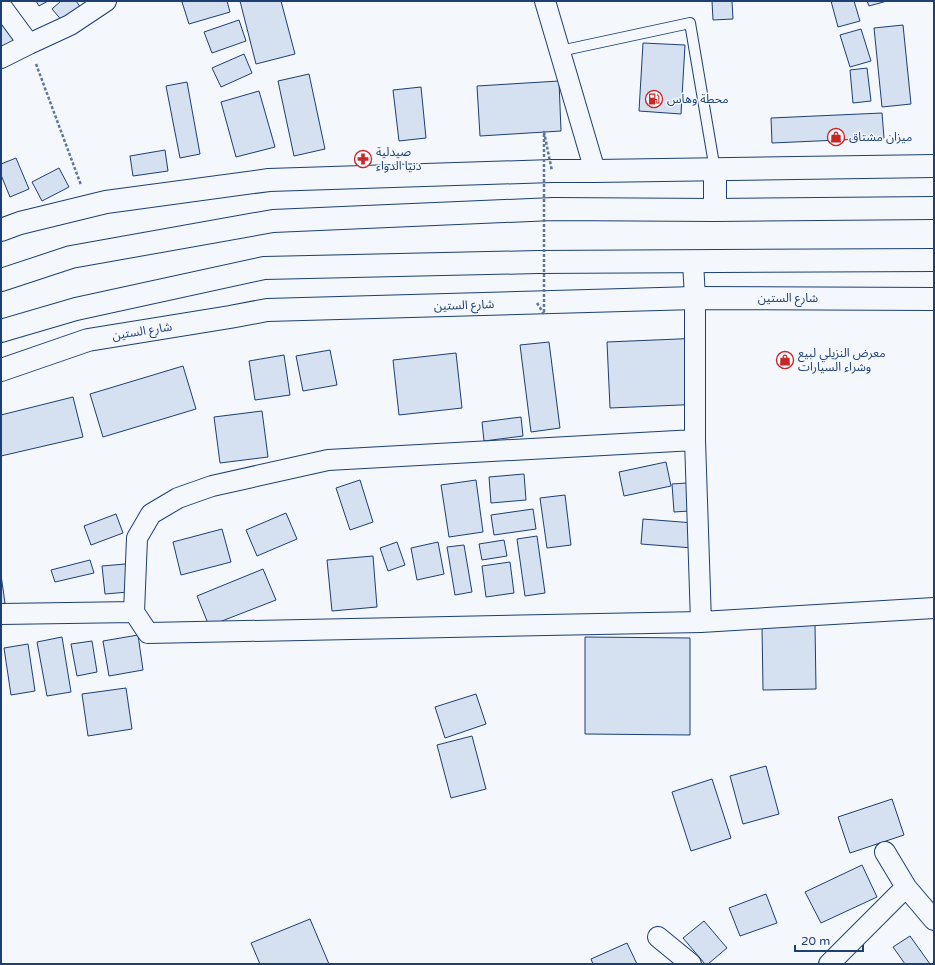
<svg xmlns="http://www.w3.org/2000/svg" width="935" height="965" font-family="'Varela Round','Noto Sans Arabic',sans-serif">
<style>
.building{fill:#d5e0f0;stroke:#1d3f73}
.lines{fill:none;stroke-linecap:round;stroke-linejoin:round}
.service-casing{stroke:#1d3f73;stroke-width:12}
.minor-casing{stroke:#1d3f73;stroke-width:22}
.primary-casing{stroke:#1d3f73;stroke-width:24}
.trunk-casing{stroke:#1d3f73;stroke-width:24}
.path{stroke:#5e769c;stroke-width:2.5;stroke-dasharray:3 2;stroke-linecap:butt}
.service{stroke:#f4f7fb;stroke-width:10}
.minor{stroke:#f4f7fb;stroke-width:20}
.primary{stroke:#f4f7fb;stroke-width:22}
.trunk{stroke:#f4f7fb;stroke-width:22}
.path-bridge{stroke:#5e769c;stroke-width:2.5;stroke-dasharray:3 2;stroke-linecap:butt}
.labels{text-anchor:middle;stroke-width:3;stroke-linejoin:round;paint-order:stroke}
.poi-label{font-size:12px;fill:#1d3f73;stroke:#f4f7fb;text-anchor:start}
.street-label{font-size:12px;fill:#1d3f73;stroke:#f4f7fb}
</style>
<rect width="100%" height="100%" fill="#f4f7fb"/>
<path class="building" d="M 36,1 L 48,1 L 39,6 Z
M 61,1 L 76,1 L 81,8 L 64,23 L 52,9 Z
M 185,1 L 227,1 L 230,12 L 189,24 L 182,2 Z
M 240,1 L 281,1 L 295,54 L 256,64 Z
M 712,1 L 732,1 L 733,19 L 713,20 Z
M 831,1 L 854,1 L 860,21 L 838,27 Z
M 867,1 L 887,1 L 869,6 Z
M 1,19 L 20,43 L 1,57 Z
M 239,20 L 246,41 L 212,53 L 204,32 Z
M 903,25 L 911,104 L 882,107 L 874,28 Z
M 861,29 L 871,61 L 850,67 L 840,35 Z
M 643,43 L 685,45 L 681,114 L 639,111 Z
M 244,54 L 252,73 L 221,87 L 212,68 Z
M 867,68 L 871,101 L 853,103 L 850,70 Z
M 309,74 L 325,149 L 294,156 L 278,81 Z
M 559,81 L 561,131 L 480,136 L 477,86 Z
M 187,82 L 200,154 L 180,158 L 166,86 Z
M 421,87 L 426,138 L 399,141 L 393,90 Z
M 259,91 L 275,147 L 236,157 L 221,102 Z
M 882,113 L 884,138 L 772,143 L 771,118 Z
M 165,150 L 168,171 L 133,176 L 130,156 Z
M 16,158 L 29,189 L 10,197 L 1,175 L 1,164 Z
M 59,168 L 69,187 L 42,201 L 32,182 Z
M 702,338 L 704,404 L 610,408 L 607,342 Z
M 549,342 L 560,428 L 531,432 L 520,345 Z
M 330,350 L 337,385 L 303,391 L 296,356 Z
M 456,353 L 462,408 L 399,415 L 393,360 Z
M 284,355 L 290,395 L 255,400 L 249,361 Z
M 183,366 L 196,409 L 103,437 L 90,394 Z
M 73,397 L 83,437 L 1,456 L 1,415 Z
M 262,411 L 268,457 L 220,463 L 214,417 Z
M 521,417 L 523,436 L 484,441 L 482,422 Z
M 666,462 L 671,486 L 624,496 L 619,472 Z
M 524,474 L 526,500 L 491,503 L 489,477 Z
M 360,480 L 373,522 L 350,530 L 336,488 Z
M 476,480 L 483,532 L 449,537 L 441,485 Z
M 687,483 L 689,511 L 674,512 L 672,484 Z
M 565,495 L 571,545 L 547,548 L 540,498 Z
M 533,509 L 536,529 L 494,535 L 491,515 Z
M 286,513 L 297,539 L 257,556 L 246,530 Z
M 116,514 L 123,533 L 91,545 L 84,526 Z
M 643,519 L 694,523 L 693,548 L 641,544 Z
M 222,529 L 231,562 L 181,575 L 173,542 Z
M 537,536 L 545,593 L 525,596 L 517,539 Z
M 504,540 L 507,556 L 482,560 L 479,544 Z
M 397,542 L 405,565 L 388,571 L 380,548 Z
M 438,542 L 444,574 L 417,580 L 411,548 Z
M 464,545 L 472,592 L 455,595 L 447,547 Z
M 373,556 L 377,607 L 332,611 L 327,560 Z
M 90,560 L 94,573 L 55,582 L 51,570 Z
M 510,562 L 514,593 L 486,597 L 482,566 Z
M 137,563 L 140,591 L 105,594 L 102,566 Z
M 263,569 L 276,600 L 209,626 L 197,596 Z
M 1,575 L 5,603 L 1,604 Z
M 815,625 L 816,689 L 763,690 L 762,626 Z
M 138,635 L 143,670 L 109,676 L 103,641 Z
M 62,637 L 71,692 L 47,696 L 37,642 Z
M 585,637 L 690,638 L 690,735 L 585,734 Z
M 92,641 L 97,672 L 77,676 L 71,644 Z
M 28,644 L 35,691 L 11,695 L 4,648 Z
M 126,688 L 132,729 L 88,736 L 82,694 Z
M 476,694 L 486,724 L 445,738 L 435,707 Z
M 472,736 L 486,789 L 451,798 L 437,745 Z
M 766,766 L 779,814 L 743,824 L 730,776 Z
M 712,779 L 731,838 L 691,851 L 672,792 Z
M 892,799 L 904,835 L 850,853 L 838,817 Z
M 862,865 L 877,897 L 821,923 L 805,892 Z
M 766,894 L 777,923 L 740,936 L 729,908 Z
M 310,919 L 329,964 L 260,964 L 251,943 Z
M 704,921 L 727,948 L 708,964 L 705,964 L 683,938 Z
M 910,936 L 930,964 L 905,964 L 893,947 Z
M 627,943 L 637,964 L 593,964 L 591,959 Z"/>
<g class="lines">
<g class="service-casing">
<path id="service" d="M 560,51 L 690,23 L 715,170"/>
</g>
<g class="minor-casing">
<path id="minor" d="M 545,1 L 595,171
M 1,6 L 29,44 L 70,25 L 106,1
M 1,58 L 29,44
M 693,262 L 695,298 L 695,440 L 701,622
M 134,612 L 137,538 L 151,514 L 178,498 L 212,486 L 328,460 L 695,440
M 1,614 L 134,612 L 148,633 L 701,622 L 934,608
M 885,852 L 906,887 L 934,920
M 658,937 L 691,964
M 829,964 L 906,887"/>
</g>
<g class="primary-casing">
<path id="primary" d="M 1,230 L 20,223 L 106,202 L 269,180 L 552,171 L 595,171 L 934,166
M 1,370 L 88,340 L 230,317 L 267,310 L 695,298 L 934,299"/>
</g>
<g class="trunk-casing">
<path id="trunk" d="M 715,210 L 715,170
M 1,280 L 71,257 L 273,221 L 553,209 L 715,210 L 934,208
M 1,331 L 76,309 L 264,268 L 538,262 L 934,260"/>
</g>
<path class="path" d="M 36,64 L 81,185"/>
<use href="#service" class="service"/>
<use href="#minor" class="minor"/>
<use href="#primary" class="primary"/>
<use href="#trunk" class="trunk"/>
<path class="path-bridge" d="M 537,303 L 544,314 L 544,132 L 552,171"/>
</g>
<defs>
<g id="fuel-ring" transform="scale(0.9)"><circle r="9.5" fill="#f4f7fb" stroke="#c62828" stroke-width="1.5"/><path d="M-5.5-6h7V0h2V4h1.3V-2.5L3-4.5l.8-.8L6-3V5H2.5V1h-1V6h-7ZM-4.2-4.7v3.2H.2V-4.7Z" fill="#c62828"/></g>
<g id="shop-ring" transform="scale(0.9)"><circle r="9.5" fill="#f4f7fb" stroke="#c62828" stroke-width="1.5"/><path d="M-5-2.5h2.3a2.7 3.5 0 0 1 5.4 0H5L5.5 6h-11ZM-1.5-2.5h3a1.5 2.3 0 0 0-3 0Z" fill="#c62828"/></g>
<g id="pharmacy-ring" transform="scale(0.9)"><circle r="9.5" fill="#f4f7fb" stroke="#c62828" stroke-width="1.5"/><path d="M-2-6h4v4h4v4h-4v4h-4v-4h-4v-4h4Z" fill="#c62828"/></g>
</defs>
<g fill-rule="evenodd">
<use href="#fuel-ring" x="654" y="99"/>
<use href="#shop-ring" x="836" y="137"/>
<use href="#pharmacy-ring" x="363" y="159"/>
<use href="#shop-ring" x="785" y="360"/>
</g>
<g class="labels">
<g class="poi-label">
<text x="667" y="103">محطة وهاس</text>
<text x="849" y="141">ميزان مشتاق</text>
<text x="376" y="156">صيدلية<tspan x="376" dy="14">دنيا الدواء</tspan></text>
<text x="798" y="357">معرض النزيلي لبيع<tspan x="798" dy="14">وشراء السيارات</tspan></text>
</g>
<g class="street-label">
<text x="788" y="302">شارع الستين</text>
<text transform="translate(464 305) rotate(-2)" y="4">شارع الستين</text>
<text transform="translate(142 331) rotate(-9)" y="4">شارع الستين</text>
</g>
</g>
<rect width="935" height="965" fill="none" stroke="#1d3f73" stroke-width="4"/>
<path d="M795 945v6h68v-6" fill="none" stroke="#1d3f73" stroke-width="2"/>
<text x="801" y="945" font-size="12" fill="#1d3f73" stroke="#f4f7fb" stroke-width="3" paint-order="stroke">20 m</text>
</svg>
